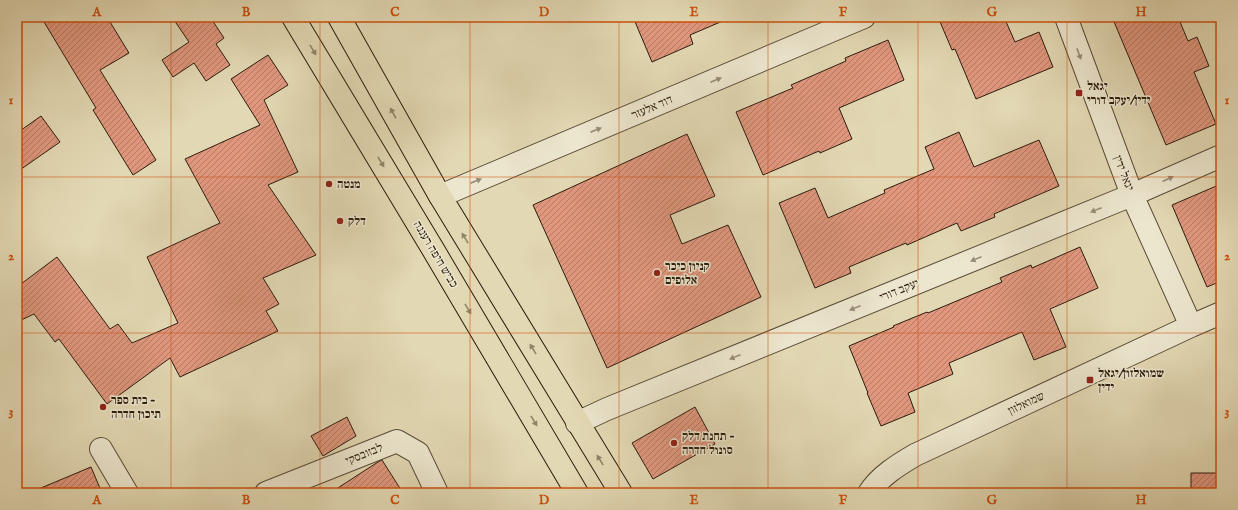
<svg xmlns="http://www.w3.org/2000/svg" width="1238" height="510" font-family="'IM FELL English','Frank Ruhl Libre',serif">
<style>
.building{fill:url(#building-hatch);stroke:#2c1c0c}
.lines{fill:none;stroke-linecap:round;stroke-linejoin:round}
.minor-casing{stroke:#5a4b36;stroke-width:24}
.highway-casing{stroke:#2c1c0c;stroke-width:24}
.minor{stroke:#ece6ce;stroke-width:22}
.highway{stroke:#e2d8b3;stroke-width:22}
.oneway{fill:#908368}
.oneway2{fill:#968b77}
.grid{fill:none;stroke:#cc500c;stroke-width:1;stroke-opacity:0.55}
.poi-dot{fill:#8f2418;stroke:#ece6ce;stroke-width:1.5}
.labels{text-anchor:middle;stroke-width:3;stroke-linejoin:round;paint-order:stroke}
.poi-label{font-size:12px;font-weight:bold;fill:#2c1c0c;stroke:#ece6ce;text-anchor:start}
.street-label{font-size:12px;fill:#2c1c0c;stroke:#ece6ce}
.neatline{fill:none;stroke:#cc500c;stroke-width:1.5}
.grid-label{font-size:13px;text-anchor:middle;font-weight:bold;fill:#cc500c}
</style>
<defs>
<pattern id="building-hatch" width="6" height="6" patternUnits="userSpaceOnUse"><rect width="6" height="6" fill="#e0977e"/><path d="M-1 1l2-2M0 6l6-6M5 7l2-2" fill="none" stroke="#b67a66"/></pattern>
</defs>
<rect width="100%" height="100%" fill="#e2d8b3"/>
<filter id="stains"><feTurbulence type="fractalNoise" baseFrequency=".005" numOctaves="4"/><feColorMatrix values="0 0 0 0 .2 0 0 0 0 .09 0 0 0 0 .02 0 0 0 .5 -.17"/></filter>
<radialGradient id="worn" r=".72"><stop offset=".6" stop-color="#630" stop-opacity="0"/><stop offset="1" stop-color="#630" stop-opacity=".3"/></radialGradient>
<path class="building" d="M 41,17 L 107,17 L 129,53 L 100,70 L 156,160 L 133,175 L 93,110 L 96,108 Z
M 172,17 L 210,17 L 224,38 L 216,44 L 230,65 L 206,81 L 194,63 L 173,77 L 162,60 L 189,42 Z
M 633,17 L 732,17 L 690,35 L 693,44 L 652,62 Z
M 938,17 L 1004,17 L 1015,42 L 1039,32 L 1053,67 L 976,99 L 955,49 L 952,50 Z
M 1112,17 L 1178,17 L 1188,41 L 1197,37 L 1209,66 L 1194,72 L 1216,124 L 1166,145 Z
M 888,40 L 904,80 L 839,108 L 852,139 L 820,153 L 819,151 L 763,175 L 736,112 L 793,88 L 791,85 L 846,61 L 845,58 Z
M 268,55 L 288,85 L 264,100 L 298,172 L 268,185 L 316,255 L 263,278 L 279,304 L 266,311 L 278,331 L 180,377 L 170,358 L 107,404 L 59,339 L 55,342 L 34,314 L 17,322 L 17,287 L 57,257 L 110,329 L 118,324 L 132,343 L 178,323 L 147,257 L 220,223 L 185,159 L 260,125 L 231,79 Z
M 41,116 L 60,142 L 17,172 L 17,133 Z
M 959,132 L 974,167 L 1039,140 L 1059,186 L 994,214 L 995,217 L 961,231 L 957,223 L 907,245 L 906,243 L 849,267 L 851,273 L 815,288 L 779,203 L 815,188 L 828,218 L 885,193 L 884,190 L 934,169 L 925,147 Z
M 687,134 L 715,196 L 670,215 L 682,244 L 728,225 L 761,297 L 607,368 L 533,205 Z
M 1221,184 L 1221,281 L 1207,287 L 1172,205 Z
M 1080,247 L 1098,288 L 1050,309 L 1066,347 L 1034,360 L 1022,332 L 949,363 L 953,374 L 908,393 L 915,412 L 881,426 L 867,393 L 868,393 L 849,346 L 894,327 L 893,326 L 927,312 L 928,313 L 1002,282 L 1000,278 L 1031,265 L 1032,268 Z
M 695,407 L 715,444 L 653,479 L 632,443 Z
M 347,417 L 356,436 L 323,456 L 311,436 Z
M 382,460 L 403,493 L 330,493 L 378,462 Z
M 91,467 L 102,493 L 29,493 Z
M 1191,473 L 1221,473 L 1221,493 L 1191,493 Z"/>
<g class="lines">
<g class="minor-casing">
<path id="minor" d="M 1066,17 L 1132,195 L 1191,326
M 440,196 L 864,17
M 577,423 L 607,409 L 1132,195 L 1221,156
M 101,449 L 127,493
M 266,493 L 397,441 L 418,453 L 437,493
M 869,493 C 880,476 898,465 915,455 L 1191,326 L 1221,313"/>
</g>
<g class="highway-casing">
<path id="highway" d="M 293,17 L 434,251 L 577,493
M 339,17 L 440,196 L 621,493"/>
</g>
<use href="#minor" class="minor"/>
<use href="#highway" class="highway"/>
</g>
<defs><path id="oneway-solid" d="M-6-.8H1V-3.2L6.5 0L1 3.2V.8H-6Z"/></defs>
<g class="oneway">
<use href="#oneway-solid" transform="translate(313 50) rotate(59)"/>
<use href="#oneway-solid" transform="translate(393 113) rotate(-119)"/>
<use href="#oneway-solid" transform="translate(381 162) rotate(59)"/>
<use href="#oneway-solid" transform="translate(465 238) rotate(-121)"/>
<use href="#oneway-solid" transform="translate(468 309) rotate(59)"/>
<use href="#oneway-solid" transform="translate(533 349) rotate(-121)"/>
<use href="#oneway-solid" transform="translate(534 421) rotate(59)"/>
<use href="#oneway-solid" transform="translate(600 460) rotate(-122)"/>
</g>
<g class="oneway2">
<use href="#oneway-solid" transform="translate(1079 54) rotate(70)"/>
<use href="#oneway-solid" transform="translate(716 80) rotate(-23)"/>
<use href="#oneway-solid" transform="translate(596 130) rotate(-23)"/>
<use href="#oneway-solid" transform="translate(1168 179) rotate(-24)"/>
<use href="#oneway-solid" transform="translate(476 181) rotate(-23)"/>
<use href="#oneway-solid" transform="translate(1096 210) rotate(158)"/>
<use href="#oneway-solid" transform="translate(976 259) rotate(158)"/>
<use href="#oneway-solid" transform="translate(855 308) rotate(158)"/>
<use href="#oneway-solid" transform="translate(735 357) rotate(158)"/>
</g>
<path class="grid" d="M 171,17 L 171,493M 320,17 L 320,493M 470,17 L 470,493M 619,17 L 619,493M 768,17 L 768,493M 918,17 L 918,493M 1067,17 L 1067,493M 17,177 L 1221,177M 17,333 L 1221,333"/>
<g class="poi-dot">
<rect x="1075" y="89" width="8" height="8" rx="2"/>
<circle cx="329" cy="184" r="4"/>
<circle cx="340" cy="221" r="4"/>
<circle cx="657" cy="273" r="4"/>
<rect x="1086" y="376" width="8" height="8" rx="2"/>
<circle cx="103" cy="407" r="4"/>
<circle cx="674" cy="443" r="4"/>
</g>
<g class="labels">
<g class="poi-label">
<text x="1087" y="90">יגאל<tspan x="1087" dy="14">ידין/יעקב דורי</tspan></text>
<text x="337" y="188">מנטה</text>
<text x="348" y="225">דלק</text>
<text x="665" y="270">קניון כיכר<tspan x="665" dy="14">אלופים</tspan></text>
<text x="1098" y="377">שמואלזון/יגאל<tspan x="1098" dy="14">ידין</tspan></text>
<text x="111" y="404">בית ספר -<tspan x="111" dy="14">תיכון חדרה</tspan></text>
<text x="682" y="440">תחנת דלק -<tspan x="682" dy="14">סונול חדרה</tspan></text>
</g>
<g class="street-label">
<text transform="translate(652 107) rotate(-23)" y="4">דוד אלעזר</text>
<text transform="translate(1124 173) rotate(69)" y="4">יגאל ידין</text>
<text transform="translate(436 254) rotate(59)" y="4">כביש חיפה רעננה</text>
<text transform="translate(899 290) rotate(-22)" y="4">יעקב דורי</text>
<text transform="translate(1026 403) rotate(-25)" y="4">שמואלזון</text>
<text transform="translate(364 454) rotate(-22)" y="4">לבזובסקי</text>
</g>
</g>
<rect width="1238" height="510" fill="none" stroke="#e2d8b3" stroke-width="44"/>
<rect x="22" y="22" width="1194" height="466" class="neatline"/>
<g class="grid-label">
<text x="97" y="16">A</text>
<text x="246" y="16">B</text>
<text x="395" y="16">C</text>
<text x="544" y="16">D</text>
<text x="694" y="16">E</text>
<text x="843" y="16">F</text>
<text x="992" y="16">G</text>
<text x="1141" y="16">H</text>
<text x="11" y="104">1</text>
<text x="1227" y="104">1</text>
<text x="11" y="260">2</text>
<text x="1227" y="260">2</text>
<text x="11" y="415">3</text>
<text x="1227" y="415">3</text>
<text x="97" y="504">A</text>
<text x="246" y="504">B</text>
<text x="395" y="504">C</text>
<text x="544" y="504">D</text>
<text x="694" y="504">E</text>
<text x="843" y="504">F</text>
<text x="992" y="504">G</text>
<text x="1141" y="504">H</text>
</g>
<rect width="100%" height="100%" filter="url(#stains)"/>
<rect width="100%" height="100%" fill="url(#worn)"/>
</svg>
